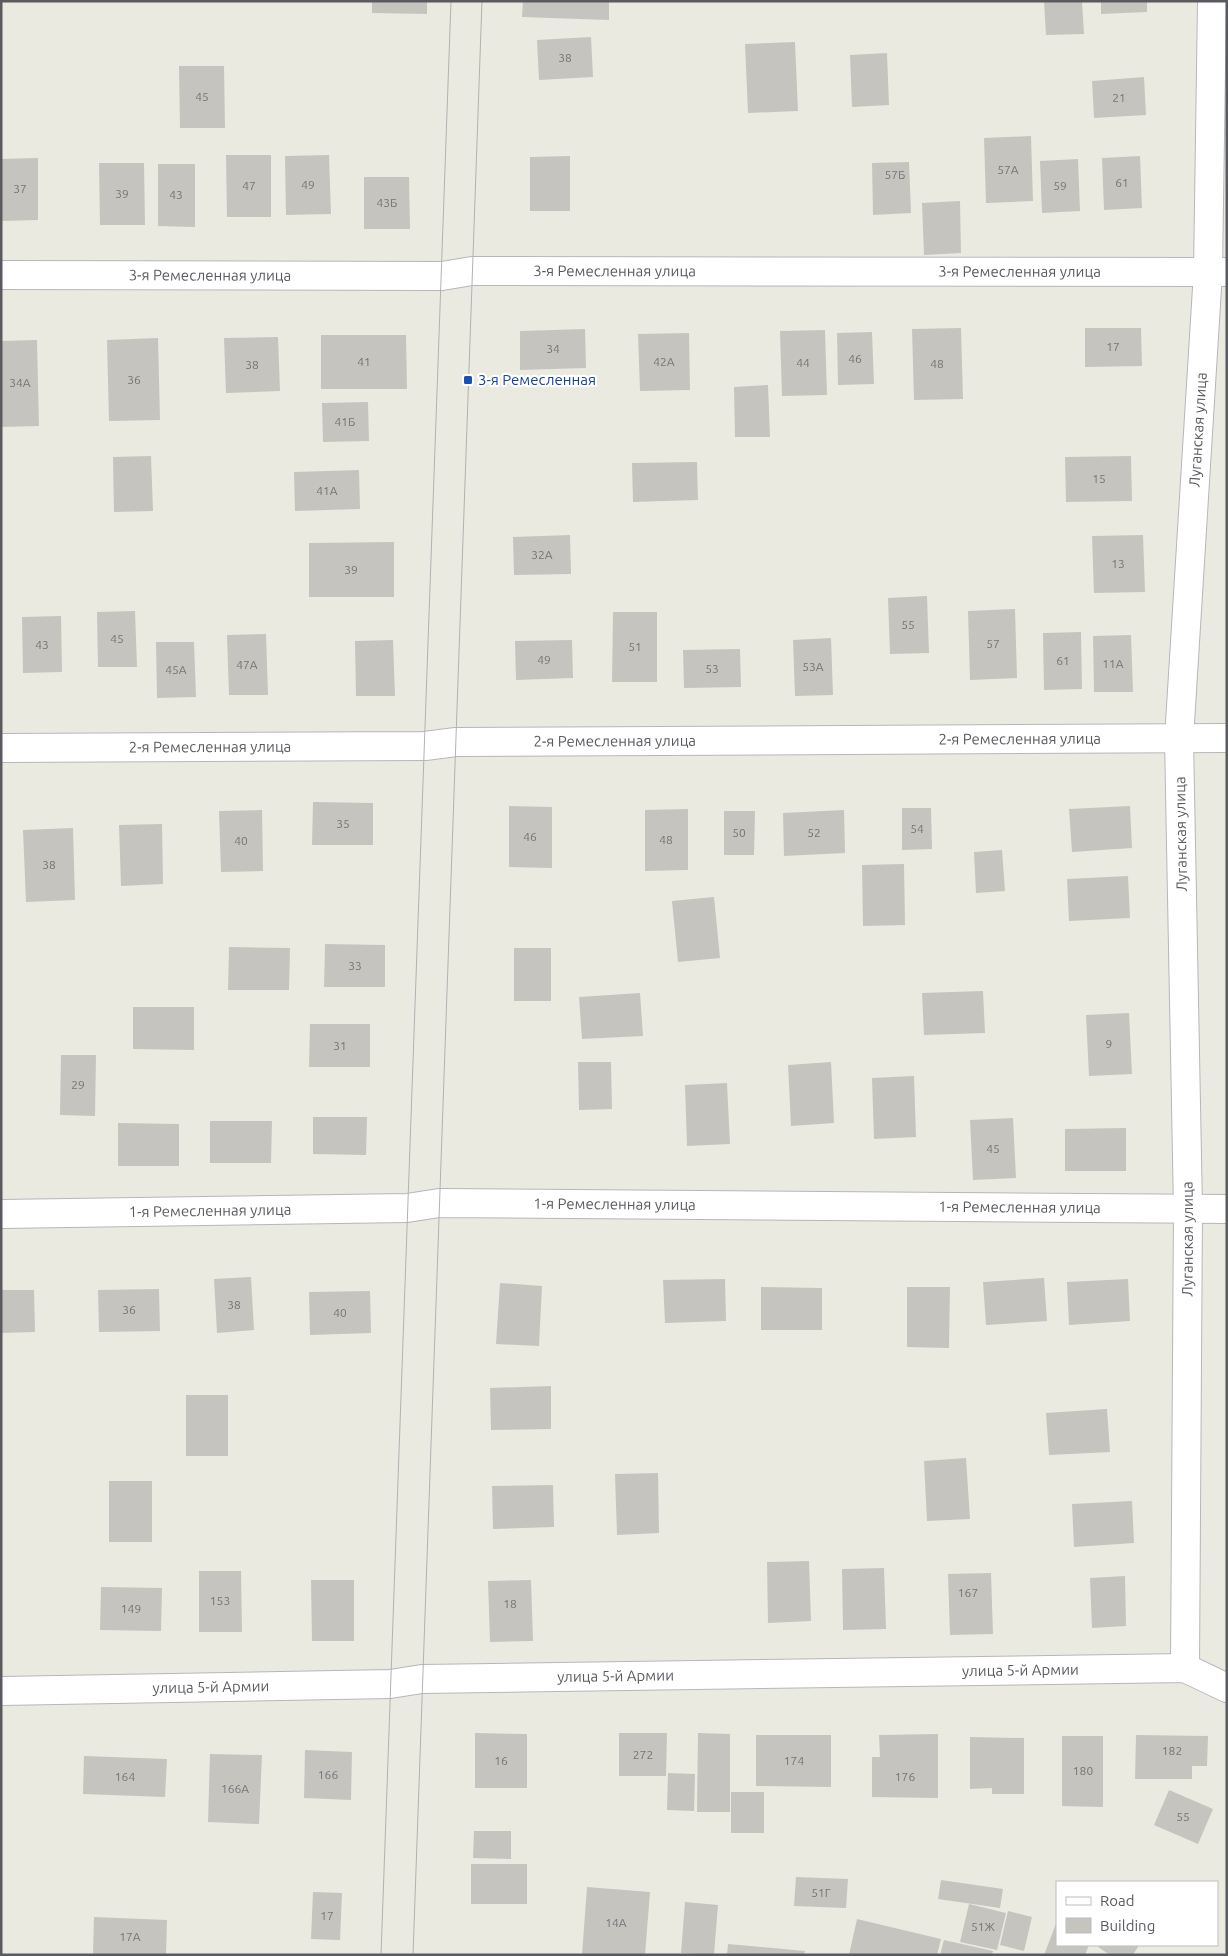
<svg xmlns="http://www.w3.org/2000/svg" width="1228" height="1956" font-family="Ubuntu,sans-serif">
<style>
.building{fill:#c6c4be}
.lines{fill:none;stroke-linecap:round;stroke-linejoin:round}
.minor-casing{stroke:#b6b7bc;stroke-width:30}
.minor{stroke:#fff;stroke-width:28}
.tram{stroke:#b1b2b2;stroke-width:1}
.transit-dot{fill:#1a4fb4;stroke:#fff;stroke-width:2}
.labels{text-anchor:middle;stroke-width:4.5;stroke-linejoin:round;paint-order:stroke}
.number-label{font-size:12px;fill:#747578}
.street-label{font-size:15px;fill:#595b60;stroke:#fff}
.transit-label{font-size:15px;fill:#164399;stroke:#fff;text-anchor:start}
</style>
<rect width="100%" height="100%" fill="#ebeae0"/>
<path class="building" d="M 372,1 L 427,1 L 427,14 L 372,13 Z
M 523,1 L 609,1 L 609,20 L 522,17 Z
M 1044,1 L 1082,1 L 1084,34 L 1046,35 Z
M 1101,1 L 1147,1 L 1147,12 L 1101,14 Z
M 591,37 L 593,77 L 539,80 L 537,40 Z
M 795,42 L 798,111 L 748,113 L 745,44 Z
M 887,53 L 889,105 L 852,107 L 850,55 Z
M 179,66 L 224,66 L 225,128 L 180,128 Z
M 1144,77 L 1146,115 L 1094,118 L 1092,81 Z
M 1031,136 L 1033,201 L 986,203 L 984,138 Z
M 226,155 L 271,155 L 271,217 L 227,217 Z
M 329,155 L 331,214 L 286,215 L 285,156 Z
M 570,156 L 570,211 L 530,211 L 530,157 Z
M 1140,156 L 1142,208 L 1104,210 L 1102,158 Z
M 38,158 L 38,220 L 1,221 L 1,159 Z
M 1078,159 L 1080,211 L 1042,213 L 1040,161 Z
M 909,162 L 911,213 L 873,215 L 872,163 Z
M 99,163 L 144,163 L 145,225 L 100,225 Z
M 158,164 L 195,164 L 195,227 L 158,226 Z
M 364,177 L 409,177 L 410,229 L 364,229 Z
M 960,201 L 961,253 L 924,255 L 922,203 Z
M 961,328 L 963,399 L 914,400 L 912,329 Z
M 1085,328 L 1141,328 L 1142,366 L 1085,367 Z
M 585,329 L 586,368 L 520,370 L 520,331 Z
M 825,330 L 827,395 L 782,396 L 780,331 Z
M 872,332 L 874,384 L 838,385 L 837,333 Z
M 689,333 L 690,390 L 640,391 L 638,334 Z
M 321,335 L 406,335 L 407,389 L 321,389 Z
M 278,337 L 280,391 L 226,393 L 224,338 Z
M 158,338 L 160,420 L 109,421 L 107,340 Z
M 37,340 L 39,426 L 1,427 L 1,341 Z
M 768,385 L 770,437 L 735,437 L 734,387 Z
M 368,402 L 369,441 L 323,442 L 322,403 Z
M 151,456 L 153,511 L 114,512 L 113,457 Z
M 1131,456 L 1132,501 L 1066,502 L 1065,457 Z
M 697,462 L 698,500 L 633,502 L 632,463 Z
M 359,470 L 360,509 L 295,511 L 294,472 Z
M 570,535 L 571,574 L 514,575 L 513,537 Z
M 1143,535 L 1145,592 L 1094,593 L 1092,536 Z
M 394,542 L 394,597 L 309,597 L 309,543 Z
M 927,596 L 929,653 L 890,654 L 888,598 Z
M 1015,609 L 1017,678 L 970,680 L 968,611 Z
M 135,611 L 137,667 L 98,667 L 97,612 Z
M 613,612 L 657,612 L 657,682 L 612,682 Z
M 61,616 L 62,672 L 23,673 L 22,617 Z
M 1081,632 L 1082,689 L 1044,690 L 1043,633 Z
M 266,634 L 268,695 L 229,695 L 227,635 Z
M 1131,635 L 1133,692 L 1094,692 L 1093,636 Z
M 831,638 L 833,695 L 795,696 L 793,640 Z
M 393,640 L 395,696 L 356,696 L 355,641 Z
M 572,640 L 573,678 L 516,680 L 515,641 Z
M 156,642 L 194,642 L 196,697 L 157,698 Z
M 740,649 L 741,687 L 684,688 L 683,650 Z
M 313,802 L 373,803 L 373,845 L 312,845 Z
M 509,806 L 552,807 L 552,868 L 509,867 Z
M 1130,806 L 1132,848 L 1072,852 L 1069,809 Z
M 902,808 L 931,808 L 932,849 L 902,850 Z
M 688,809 L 688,870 L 645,871 L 645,810 Z
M 262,810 L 263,871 L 221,872 L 219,811 Z
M 844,810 L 845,853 L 784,856 L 783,813 Z
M 724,811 L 755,811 L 754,855 L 724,855 Z
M 162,824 L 163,884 L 121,886 L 119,825 Z
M 73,828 L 75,900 L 26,902 L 23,830 Z
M 1002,850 L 1005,891 L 976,893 L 974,852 Z
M 904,864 L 905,925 L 863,926 L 862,865 Z
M 1128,876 L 1130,918 L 1069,921 L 1067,879 Z
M 714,897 L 720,958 L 678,962 L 672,901 Z
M 325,944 L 385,945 L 385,987 L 324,987 Z
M 229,947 L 290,948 L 289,990 L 228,990 Z
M 514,948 L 551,948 L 551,1001 L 514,1001 Z
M 983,991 L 985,1033 L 924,1035 L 922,993 Z
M 640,993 L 643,1036 L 582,1039 L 579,997 Z
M 133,1007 L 194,1007 L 194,1050 L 133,1049 Z
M 1129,1013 L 1132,1074 L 1089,1076 L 1086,1015 Z
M 310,1024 L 370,1024 L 370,1067 L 309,1067 Z
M 61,1055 L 96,1055 L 95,1116 L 60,1115 Z
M 578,1062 L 611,1062 L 612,1109 L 579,1110 Z
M 831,1062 L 834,1123 L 791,1126 L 788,1065 Z
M 914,1076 L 916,1137 L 874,1139 L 872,1078 Z
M 727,1083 L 730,1144 L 687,1146 L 685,1085 Z
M 313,1117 L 367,1117 L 366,1155 L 313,1154 Z
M 1013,1118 L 1016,1178 L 973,1180 L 970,1120 Z
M 210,1121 L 272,1121 L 271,1163 L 210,1163 Z
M 118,1123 L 179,1124 L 179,1166 L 118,1166 Z
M 1126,1128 L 1126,1171 L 1065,1171 L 1065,1129 Z
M 251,1277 L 254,1330 L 217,1333 L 214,1279 Z
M 1044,1278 L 1047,1321 L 986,1325 L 983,1282 Z
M 725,1279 L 726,1321 L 665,1323 L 663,1280 Z
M 1128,1279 L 1130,1321 L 1069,1325 L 1067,1282 Z
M 500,1283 L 542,1286 L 539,1346 L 496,1344 Z
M 761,1287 L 822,1288 L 822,1330 L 761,1330 Z
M 907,1287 L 950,1287 L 949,1348 L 907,1347 Z
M 159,1289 L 160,1331 L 99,1332 L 98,1290 Z
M 1,1290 L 34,1290 L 35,1332 L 1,1333 Z
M 370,1291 L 371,1333 L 310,1335 L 309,1292 Z
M 551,1386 L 551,1429 L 491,1430 L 490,1388 Z
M 186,1395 L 228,1395 L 228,1456 L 186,1456 Z
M 1107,1409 L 1110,1452 L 1049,1455 L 1046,1413 Z
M 966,1458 L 970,1519 L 927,1521 L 924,1461 Z
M 658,1473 L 659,1533 L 617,1535 L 615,1474 Z
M 109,1481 L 152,1481 L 152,1542 L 109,1542 Z
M 553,1485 L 554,1527 L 493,1529 L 492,1486 Z
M 1132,1501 L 1134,1543 L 1074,1547 L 1072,1504 Z
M 809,1561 L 811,1621 L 768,1623 L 767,1562 Z
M 884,1568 L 886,1629 L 843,1630 L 842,1569 Z
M 199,1571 L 241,1571 L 242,1632 L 199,1632 Z
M 991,1573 L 993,1634 L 950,1635 L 948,1574 Z
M 1125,1576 L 1126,1626 L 1092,1628 L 1090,1578 Z
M 311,1580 L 354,1580 L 354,1641 L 312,1641 Z
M 531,1580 L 533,1641 L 490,1642 L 488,1581 Z
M 101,1587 L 162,1588 L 161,1631 L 100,1630 Z
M 475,1733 L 527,1734 L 527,1788 L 475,1788 Z
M 619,1733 L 667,1733 L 666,1776 L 619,1776 Z
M 698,1733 L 730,1734 L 730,1812 L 697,1812 Z
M 938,1734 L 938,1798 L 872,1797 L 872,1757 L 880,1757 L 879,1735 Z
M 756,1735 L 831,1735 L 831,1787 L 756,1786 Z
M 1136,1735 L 1208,1736 L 1207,1766 L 1192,1766 L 1192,1779 L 1135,1779 Z
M 1062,1736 L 1103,1736 L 1103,1807 L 1062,1806 Z
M 970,1737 L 1024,1738 L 1024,1794 L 992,1794 L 992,1788 L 970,1789 Z
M 305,1750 L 352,1752 L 351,1800 L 304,1798 Z
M 210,1754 L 262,1755 L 259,1824 L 208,1822 Z
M 84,1756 L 167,1759 L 165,1797 L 83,1794 Z
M 668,1773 L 695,1774 L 694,1811 L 667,1810 Z
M 1169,1790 L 1213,1809 L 1198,1844 L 1154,1825 Z
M 731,1792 L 764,1792 L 764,1833 L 731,1833 Z
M 474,1831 L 511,1831 L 511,1859 L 473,1858 Z
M 471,1864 L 527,1864 L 527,1904 L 471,1904 Z
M 796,1877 L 848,1879 L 846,1908 L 794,1906 Z
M 941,1880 L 1003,1889 L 1000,1908 L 938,1899 Z
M 587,1887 L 650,1892 L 645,1955 L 582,1955 Z
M 313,1892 L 342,1893 L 340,1940 L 311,1939 Z
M 685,1902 L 718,1905 L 714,1955 L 681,1953 Z
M 969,1904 L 1006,1913 L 997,1950 L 960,1942 Z
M 1008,1911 L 1032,1917 L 1024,1951 L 1000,1945 Z
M 94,1917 L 167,1920 L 166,1955 L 93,1955 Z
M 857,1919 L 941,1939 L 937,1955 L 849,1955 Z
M 1057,1921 L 1057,1945 L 1089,1945 L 1085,1955 L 1044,1955 Z
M 944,1940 L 993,1951 L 992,1955 L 940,1955 Z
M 728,1944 L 805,1951 L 804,1955 L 727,1955 Z
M 1100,1945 L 1139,1945 L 1133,1955 L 1110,1955 L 1098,1947 Z"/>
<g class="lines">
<g class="minor-casing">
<g id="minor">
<path id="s1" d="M 1,275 L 442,276 L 472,271 L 1227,272"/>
<path id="s2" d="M 1,748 L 425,746 L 456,742 L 1227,738"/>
<path id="s3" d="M 1,1214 L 407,1208 L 439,1203 L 1227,1209"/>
<path id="s4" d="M 1185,1668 L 1188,1209 L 1179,739 L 1208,272 L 1212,1"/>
<path id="s5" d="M 1,1691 L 390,1684 L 422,1679 L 1185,1668 L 1227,1688"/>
</g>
</g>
<use href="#minor" class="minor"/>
<path class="tram" d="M 381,1955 L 451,1
M 413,1955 L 482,1"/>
</g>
<rect class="transit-dot" x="463" y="375" width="10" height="10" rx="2.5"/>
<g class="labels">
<g class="number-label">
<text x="565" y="62">38</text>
<text x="202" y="101">45</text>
<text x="1119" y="102">21</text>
<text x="1008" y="174">57А</text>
<text x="895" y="179">57Б</text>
<text x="1122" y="187">61</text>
<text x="308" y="189">49</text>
<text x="249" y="190">47</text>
<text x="1060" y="190">59</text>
<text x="20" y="193">37</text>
<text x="122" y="198">39</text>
<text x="176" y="199">43</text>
<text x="387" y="207">43Б</text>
<text x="1113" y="351">17</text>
<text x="553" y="353">34</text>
<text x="855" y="363">46</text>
<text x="364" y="366">41</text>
<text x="664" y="366">42А</text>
<text x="803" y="367">44</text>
<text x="937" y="368">48</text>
<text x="252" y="369">38</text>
<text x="134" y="384">36</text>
<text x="20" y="387">34А</text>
<text x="345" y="426">41Б</text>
<text x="1099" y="483">15</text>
<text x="327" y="495">41А</text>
<text x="542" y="559">32А</text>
<text x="1118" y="568">13</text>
<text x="351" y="574">39</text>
<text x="908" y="629">55</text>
<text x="117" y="643">45</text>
<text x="993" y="648">57</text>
<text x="42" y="649">43</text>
<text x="635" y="651">51</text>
<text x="544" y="664">49</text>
<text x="1063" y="665">61</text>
<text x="1113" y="668">11А</text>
<text x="247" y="669">47А</text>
<text x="813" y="671">53А</text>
<text x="712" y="673">53</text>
<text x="176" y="674">45А</text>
<text x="343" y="828">35</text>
<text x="917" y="833">54</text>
<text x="739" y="837">50</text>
<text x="814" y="837">52</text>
<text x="530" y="841">46</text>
<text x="666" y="844">48</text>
<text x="241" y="845">40</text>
<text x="49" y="869">38</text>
<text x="355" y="970">33</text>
<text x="1109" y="1048">9</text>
<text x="340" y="1050">31</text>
<text x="78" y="1089">29</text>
<text x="993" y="1153">45</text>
<text x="234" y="1309">38</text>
<text x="129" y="1314">36</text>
<text x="340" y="1317">40</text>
<text x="968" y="1597">167</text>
<text x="220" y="1605">153</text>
<text x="510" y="1608">18</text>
<text x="131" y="1613">149</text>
<text x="1172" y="1755">182</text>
<text x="643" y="1759">272</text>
<text x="501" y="1765">16</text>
<text x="794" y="1765">174</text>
<text x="1083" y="1775">180</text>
<text x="328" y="1779">166</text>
<text x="125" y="1781">164</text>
<text x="905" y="1781">176</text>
<text x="235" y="1793">166А</text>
<text x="1183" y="1821">55</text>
<text x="821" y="1897">51Г</text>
<text x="327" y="1920">17</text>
<text x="616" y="1927">14А</text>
<text x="983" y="1931">51Ж</text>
<text x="130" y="1941">17А</text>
</g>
<g class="street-label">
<text dy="5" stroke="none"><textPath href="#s1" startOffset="614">3-я Ремесленная улица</textPath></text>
<text dy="5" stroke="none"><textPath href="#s1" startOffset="1019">3-я Ремесленная улица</textPath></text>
<text dy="5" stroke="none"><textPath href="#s1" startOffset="209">3-я Ремесленная улица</textPath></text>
<text dy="5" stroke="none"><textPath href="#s4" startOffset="1239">Луганская улица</textPath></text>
<text dy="5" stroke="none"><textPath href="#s2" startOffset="1019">2-я Ремесленная улица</textPath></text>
<text dy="5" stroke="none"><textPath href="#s2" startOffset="614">2-я Ремесленная улица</textPath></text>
<text dy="5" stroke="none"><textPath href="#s2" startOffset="209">2-я Ремесленная улица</textPath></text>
<text transform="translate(1181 834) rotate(-91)" y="5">Луганская улица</text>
<text dy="5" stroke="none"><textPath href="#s3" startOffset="614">1-я Ремесленная улица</textPath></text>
<text dy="5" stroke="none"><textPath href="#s3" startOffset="1019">1-я Ремесленная улица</textPath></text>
<text dy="5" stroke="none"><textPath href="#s3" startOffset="209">1-я Ремесленная улица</textPath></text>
<text dy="5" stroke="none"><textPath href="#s4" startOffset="429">Луганская улица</textPath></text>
<text dy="5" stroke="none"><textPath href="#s5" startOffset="1020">улица 5-й Армии</textPath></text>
<text dy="5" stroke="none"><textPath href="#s5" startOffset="615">улица 5-й Армии</textPath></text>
<text dy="5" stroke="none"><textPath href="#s5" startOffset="210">улица 5-й Армии</textPath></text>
</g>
<g class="transit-label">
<text x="478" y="385">3-я Ремесленная</text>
</g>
</g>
<rect width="1228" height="1956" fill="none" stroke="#595b60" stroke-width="5"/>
<rect x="1056" y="1881" width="162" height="65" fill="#ffffff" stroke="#bdbdbf"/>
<rect x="1066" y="1897" width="25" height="8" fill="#ffffff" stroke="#bdbdbf"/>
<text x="1100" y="1906" font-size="15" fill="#595b60">Road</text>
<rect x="1066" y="1918" width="25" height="15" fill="#c6c4be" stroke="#bdbdbf"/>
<text x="1100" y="1931" font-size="15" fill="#595b60">Building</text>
</svg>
